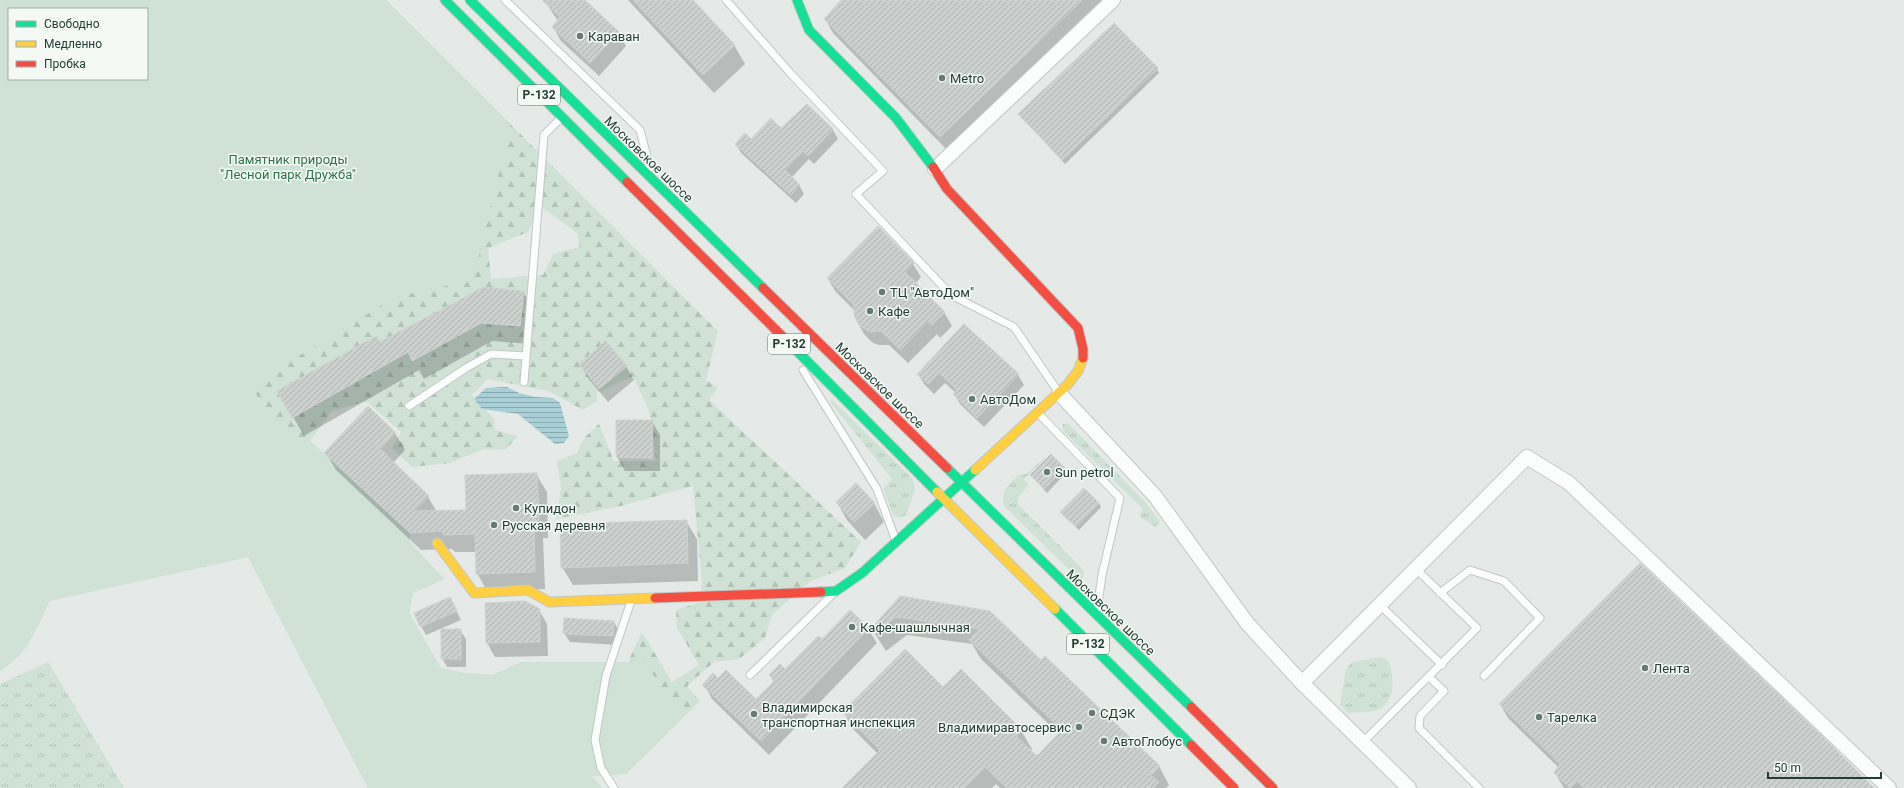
<svg xmlns="http://www.w3.org/2000/svg" width="1904" height="788" font-family="Roboto,sans-serif">
<style>
.grass{fill:url(#grass-tufts)}
.forest{fill:url(#forest-firs);fill-rule:evenodd}
.green{fill:#cfe2d5;fill-rule:evenodd}
.water{fill:url(#water-rules)}
.shadow{fill:#0003}
.building{fill:url(#building-hatch);stroke:#ced3d1}
.lines{fill:none;stroke-linecap:round;stroke-linejoin:round}
.lane-casing{stroke:#c2c7c5;stroke-width:9}
.street-casing{stroke:#c2c7c5;stroke-width:16}
.fast-casing{stroke:#c1c8c5;stroke-width:11}
.slow-casing{stroke:#c1c8c5;stroke-width:11}
.jam-casing{stroke:#c1c8c5;stroke-width:11}
.lane{stroke:#fbfcfc;stroke-width:7}
.street{stroke:#fbfcfc;stroke-width:14}
.fast{stroke:#16e098;stroke-width:9}
.slow{stroke:#ffcf43;stroke-width:9}
.jam{stroke:#f24e42;stroke-width:9}
.poi-dot{fill:#677a74;stroke:#f4f9f6;stroke-width:1.5}
.labels{text-anchor:middle;stroke-width:3;stroke-linejoin:round;paint-order:stroke}
.shield{fill:#f4f9f6;stroke:#627570;stroke-width:1}
.shield-label{font-size:12px;font-weight:bold;fill:#233d36}
.poi-label{font-size:13px;fill:#233d36;stroke:#f4f9f6;text-anchor:start}
.park-label{font-size:13px;fill:#2f7249;stroke:#f4f9f6}
.street-label{font-size:13px;fill:#233d36;stroke:#f4f9f6}
</style>
<defs>
<pattern id="grass-tufts" width="24" height="20" patternUnits="userSpaceOnUse"><rect width="24" height="20" fill="#cfe2d5"/><path d="M3 7l-1-3M5 7V3M7 7l1-3M15 17l-1-3M17 17v-4M19 17l1-3" fill="none" stroke="#b1c3b7"/></pattern>
<pattern id="forest-firs" width="22" height="20" patternUnits="userSpaceOnUse"><rect width="22" height="20" fill="#cfe2d5"/><path d="M5 1l3.5 6h-7zM16 11l3.5 6h-7z" fill="#b1c3b7"/></pattern>
<pattern id="water-rules" width="6" height="5" patternUnits="userSpaceOnUse"><rect width="6" height="5" fill="#a8d0d6"/><path d="M0 2.5h6" fill="none" stroke="#88aaae"/></pattern>
<pattern id="building-hatch" width="6" height="6" patternUnits="userSpaceOnUse"><rect width="6" height="6" fill="#ccd1cf"/><path d="M-1 1l2-2M0 6l6-6M5 7l2-2" fill="none" stroke="#afb4b2"/></pattern>
</defs>
<rect width="100%" height="100%" fill="#e5eae8"/>
<path class="grass" d="M 831,399 L 912,478 L 915,489 L 906,515 L 900,518 L 894,516 L 883,489 L 892,479 L 831,403 Z
M 1063,424 L 1069,424 L 1146,503 L 1160,522 L 1155,527 L 1139,516 L 1143,509 L 1063,431 Z
M 1045,457 L 1046,458 L 1024,479 L 1029,485 L 1018,498 L 1018,504 L 1082,568 L 1084,573 L 1083,578 L 1079,579 L 1005,507 L 1003,500 L 1005,489 L 1018,475 L 1026,474 Z
M 1379,657 L 1388,660 C 1395,676 1396,703 1377,710 C 1369,713 1357,712 1348,713 L 1340,705 L 1346,669 L 1352,662 Z
M 48,662 L 124,788 L 0,788 L 0,684 Z"/>
<path class="forest" d="M 0,0 L 386,0 L 718,331 L 706,380 L 718,388 L 709,400 L 861,542 L 845,568 L 811,581 L 772,615 L 765,638 L 739,659 L 714,662 L 687,686 L 700,701 L 626,774 L 592,776 L 602,788 L 368,788 L 248,557 L 49,601 C 37,629 27,655 0,671 ZM 9,9 L 147,9 L 147,79 L 9,79 ZM 539,205 L 578,234 L 579,247 L 553,254 L 543,275 L 491,279 L 488,248 L 528,232 ZM 484,287 L 523,291 L 520,326 L 481,323 L 413,361 L 398,333 ZM 376,336 L 391,362 L 292,418 L 278,391 ZM 606,341 L 627,366 L 599,389 L 579,364 ZM 633,376 L 649,411 L 656,461 L 614,461 L 599,424 L 584,438 L 577,453 L 557,461 L 561,489 L 556,519 L 621,506 L 693,486 L 702,583 L 700,602 L 676,610 L 677,628 L 699,665 L 672,682 L 642,632 L 628,662 L 521,662 L 493,675 L 463,673 L 441,668 L 409,613 L 413,593 L 444,579 L 409,541 L 410,533 L 324,453 L 310,441 L 332,411 L 366,401 L 401,432 L 392,448 L 412,467 L 450,463 L 484,449 L 505,450 L 518,436 L 495,430 L 494,419 L 472,395 L 488,379 L 548,391 L 583,410 L 597,401 L 597,393 Z"/>
<path class="green" d="M 0,0 L 386,0 L 511,124 L 473,280 L 395,297 L 250,386 L 286,436 L 310,441 L 324,453 L 410,533 L 409,541 L 444,579 L 413,593 L 409,613 L 441,668 L 463,673 L 493,675 L 521,662 L 645,662 L 682,719 L 626,774 L 592,776 L 602,788 L 368,788 L 248,557 L 49,601 C 37,629 27,655 0,671 ZM 9,9 L 147,9 L 147,79 L 9,79 Z"/>
<path class="water" d="M 507,387 L 519,393 L 535,397 L 553,398 L 560,403 L 569,436 L 564,443 L 555,444 L 518,414 L 482,409 L 474,399 L 486,388 Z"/>
<path class="shadow" d="M 549,0 L 583,0 L 618,32 L 626,46 L 599,76 L 561,41 L 553,27 L 558,21 L 546,3 Z
M 628,0 L 692,0 L 734,45 L 745,64 L 714,93 Z
M 843,0 L 1104,0 L 948,151 L 833,33 L 825,19 Z
M 1157,69 L 1159,73 L 1065,164 L 1020,115 Z
M 807,105 L 833,130 L 838,139 L 814,164 L 809,159 L 791,178 L 799,185 L 804,194 L 796,203 L 741,153 L 736,144 L 781,130 Z
M 913,264 L 921,277 L 915,284 L 944,312 L 952,326 L 940,338 L 937,334 L 908,363 L 889,345 L 879,345 L 873,343 L 864,334 L 856,319 L 854,310 L 836,292 L 828,279 Z
M 523,292 L 533,310 L 530,344 L 492,341 L 424,379 L 419,370 L 304,436 L 279,392 L 379,344 Z
M 964,326 L 1018,375 L 1024,385 L 984,427 L 960,404 L 954,394 L 956,393 L 945,383 L 934,394 L 924,384 L 918,374 Z
M 580,364 L 626,366 L 634,380 L 608,402 L 588,378 Z
M 368,408 L 395,433 L 405,450 L 393,463 L 428,497 L 437,512 L 467,511 L 536,474 L 547,492 L 548,538 L 543,538 L 545,589 L 487,591 L 477,573 L 476,552 L 455,552 L 452,549 L 421,550 L 336,470 L 326,453 Z
M 652,421 L 660,435 L 660,471 L 625,471 L 617,457 Z
M 1064,469 L 1066,473 L 1047,493 L 1031,475 Z
M 837,502 L 874,503 L 884,522 L 865,540 L 847,520 Z
M 1099,503 L 1101,507 L 1079,530 L 1064,516 Z
M 686,521 L 697,539 L 698,581 L 573,585 L 562,567 Z
M 901,597 L 990,612 L 1041,661 L 1159,766 L 1169,785 L 1166,788 L 1000,788 L 996,784 L 992,788 L 850,788 L 878,754 L 854,730 L 843,712 L 1021,730 L 1032,749 L 1030,751 L 1037,757 L 1059,734 L 981,659 L 972,644 L 907,635 L 886,651 L 872,629 Z
M 450,598 L 461,620 L 426,635 L 421,626 Z
M 539,610 L 547,624 L 548,656 L 495,657 L 487,643 Z
M 850,611 L 868,629 L 877,643 L 769,755 L 712,699 L 704,685 L 718,680 L 757,700 L 774,682 L 770,675 L 785,671 L 822,640 Z
M 614,622 L 619,631 L 618,645 L 570,642 L 564,633 Z
M 460,630 L 466,639 L 466,667 L 447,667 L 442,658 Z
M 1500,704 L 1873,788 L 1564,788 L 1555,773 L 1559,768 L 1508,718 Z"/>
<path class="building" d="M 542,0 L 585,0 L 619,32 L 590,63 L 552,27 L 560,17 Z
M 633,0 L 693,0 L 735,45 L 703,75 Z
M 841,0 L 1082,0 L 940,137 L 824,19 Z
M 1114,23 L 1158,68 L 1062,160 L 1018,114 Z
M 807,104 L 833,129 L 808,156 L 803,151 L 785,170 L 800,185 L 791,195 L 735,144 L 745,133 L 751,139 L 771,118 L 781,128 Z
M 878,226 L 914,263 L 905,272 L 945,312 L 932,325 L 928,321 L 900,350 L 881,331 L 870,332 L 859,325 L 854,315 L 854,305 L 827,278 Z
M 484,287 L 524,291 L 520,326 L 481,323 L 412,361 L 408,352 L 292,418 L 277,391 L 376,336 L 380,342 Z
M 964,324 L 1019,374 L 977,418 L 953,394 L 957,390 L 939,373 L 928,384 L 917,374 Z
M 606,341 L 627,366 L 599,389 L 579,364 Z
M 368,406 L 395,432 L 380,449 L 429,496 L 414,511 L 466,510 L 465,475 L 537,473 L 539,521 L 534,521 L 535,572 L 476,574 L 475,534 L 444,535 L 441,531 L 410,533 L 324,453 Z
M 616,420 L 653,420 L 652,458 L 616,457 Z
M 1051,454 L 1065,468 L 1044,489 L 1030,475 Z
M 856,483 L 875,503 L 854,522 L 836,502 Z
M 1084,488 L 1099,503 L 1076,527 L 1060,512 Z
M 687,520 L 688,563 L 561,568 L 560,524 Z
M 1640,563 L 1823,737 L 1874,788 L 1584,788 L 1577,781 L 1570,788 L 1554,773 L 1560,764 L 1499,704 Z
M 900,596 L 990,611 L 1041,660 L 1045,656 L 1160,766 L 1151,775 L 1159,782 L 1153,788 L 1007,788 L 985,767 L 964,788 L 842,788 L 880,750 L 842,712 L 905,649 L 943,687 L 961,669 L 1022,730 L 1016,736 L 1037,756 L 1062,730 L 969,640 L 980,629 L 896,617 L 875,633 L 871,629 Z
M 450,597 L 457,611 L 420,627 L 414,613 Z
M 525,601 L 540,609 L 540,642 L 486,643 L 485,603 Z
M 850,610 L 869,628 L 761,741 L 702,685 L 713,673 L 718,678 L 726,670 L 756,699 L 775,680 L 769,675 L 780,664 L 785,669 L 818,636 L 822,639 Z
M 564,618 L 614,621 L 613,636 L 563,634 Z
M 441,629 L 461,629 L 461,659 L 441,659 Z"/>
<g class="lines">
<g class="lane-casing">
<path id="lane" d="M 505,0 L 640,130 L 650,168
M 726,0 L 792,75 L 883,171 L 856,194 L 951,295 L 1014,327 L 1059,393
M 803,370 L 877,489 L 896,541
M 524,382 L 544,135 L 560,119
M 409,406 L 466,368 L 491,354 L 526,356
M 1038,413 L 1120,498 L 1102,575 L 1097,610
M 1440,593 L 1470,570 L 1504,581 L 1540,618 L 1484,676
M 1380,605 L 1442,665
M 750,675 L 832,595
M 1429,677 L 1444,691 L 1420,716 L 1419,728 L 1479,788
M 1363,742 L 1477,628 L 1416,569
M 614,788 L 601,768 L 595,740 L 606,676 L 631,601"/>
</g>
<g class="street-casing">
<path id="street" d="M 935,169 L 1113,0
M 1059,393 L 1155,496 L 1247,623 L 1302,683 L 1409,788
M 1302,683 L 1527,457 L 1569,483 L 1889,788"/>
</g>
<g class="fast-casing">
<path id="fast" d="M 445,0 L 627,182
M 470,0 L 763,288
M 797,0 L 809,30 L 896,118 L 933,167
M 788,342 L 937,492
M 947,468 L 1191,707
M 821,592 L 836,591 L 862,573 L 975,470
M 1055,609 L 1191,745"/>
</g>
<g class="slow-casing">
<path id="slow" d="M 975,470 L 1067,385 L 1078,371 L 1083,358
M 937,492 L 1055,609
M 437,543 L 474,593 L 528,590 L 549,602 L 655,598"/>
</g>
<g class="jam-casing">
<path id="jam" d="M 933,167 L 947,189 L 1078,328 L 1083,349 L 1083,358
M 627,182 L 788,342
M 763,288 L 947,468
M 655,598 L 821,592
M 1191,707 L 1273,788
M 1191,745 L 1234,788"/>
</g>
<use href="#lane" class="lane"/>
<use href="#street" class="street"/>
<use href="#fast" class="fast"/>
<use href="#slow" class="slow"/>
<use href="#jam" class="jam"/>
</g>
<g class="poi-dot">
<circle cx="580" cy="36" r="4"/>
<circle cx="942" cy="78" r="4"/>
<circle cx="882" cy="292" r="4"/>
<circle cx="870" cy="311" r="4"/>
<circle cx="972" cy="399" r="4"/>
<circle cx="1047" cy="472" r="4"/>
<circle cx="516" cy="508" r="4"/>
<circle cx="494" cy="525" r="4"/>
<circle cx="852" cy="627" r="4"/>
<circle cx="1645" cy="668" r="4"/>
<circle cx="1092" cy="713" r="4"/>
<circle cx="754" cy="714" r="4"/>
<circle cx="1539" cy="717" r="4"/>
<circle cx="1079" cy="727" r="4"/>
<circle cx="1104" cy="741" r="4"/>
</g>
<g class="labels">
<g class="shield">
<rect x="518" y="85" width="42" height="20" rx="3"/>
<rect x="768" y="334" width="42" height="20" rx="3"/>
<rect x="1067" y="634" width="42" height="20" rx="3"/>
</g>
<g class="shield-label">
<text x="539" y="99">Р-132</text>
<text x="789" y="348">Р-132</text>
<text x="1088" y="648">Р-132</text>
</g>
<g class="poi-label">
<text x="588" y="41">Караван</text>
<text x="950" y="83">Metro</text>
<text x="890" y="297">ТЦ "АвтоДом"</text>
<text x="878" y="316">Кафе</text>
<text x="980" y="404">АвтоДом</text>
<text x="1055" y="477">Sun petrol</text>
<text x="524" y="513">Купидон</text>
<text x="502" y="530">Русская деревня</text>
<text x="860" y="632">Кафе-шашлычная</text>
<text x="1653" y="673">Лента</text>
<text x="762" y="712">Владимирская<tspan x="762" dy="15">транспортная инспекция</tspan></text>
<text x="1100" y="718">СДЭК</text>
<text x="1547" y="722">Тарелка</text>
<text x="1071" y="732" text-anchor="end">Владимиравтосервис</text>
<text x="1112" y="746">АвтоГлобус</text>
</g>
<g class="park-label">
<text x="288" y="164">Памятник природы<tspan x="288" dy="15">"Лесной парк Дружба"</tspan></text>
</g>
<g class="street-label">
<text transform="translate(649 159) rotate(44)" y="5">Московское шоссе</text>
<text transform="translate(880 385) rotate(44)" y="5">Московское шоссе</text>
<text transform="translate(1111 612) rotate(44)" y="5">Московское шоссе</text>
</g>
</g>
<rect x="8" y="8" width="140" height="72" fill="#f4f9f6" stroke="#a0aea9"/>
<rect x="16" y="21" width="20" height="6" fill="#16e098" stroke="#a0aea9"/>
<text x="44" y="28" font-size="12" fill="#233d36">Свободно</text>
<rect x="16" y="41" width="20" height="6" fill="#ffcf43" stroke="#a0aea9"/>
<text x="44" y="48" font-size="12" fill="#233d36">Медленно</text>
<rect x="16" y="61" width="20" height="6" fill="#f24e42" stroke="#a0aea9"/>
<text x="44" y="68" font-size="12" fill="#233d36">Пробка</text>
<path d="M1768 772v6h113v-6" fill="none" stroke="#233d36" stroke-width="2"/>
<text x="1774" y="772" font-size="12" fill="#233d36" stroke="#f4f9f6" stroke-width="3" paint-order="stroke">50 m</text>
</svg>
